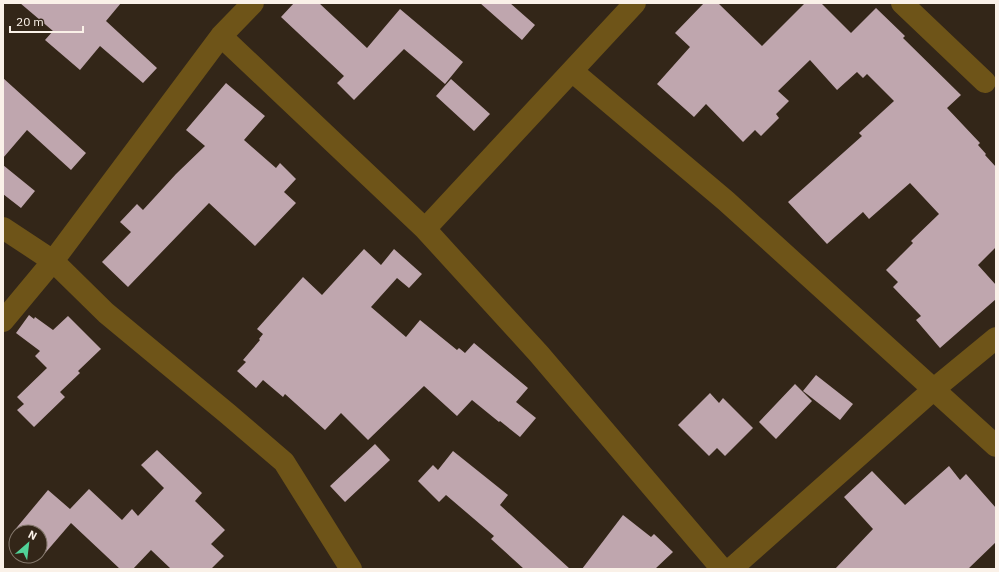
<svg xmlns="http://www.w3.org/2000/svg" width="999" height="572" font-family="'IBM Plex Sans',sans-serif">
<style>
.building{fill:#bfa6ae}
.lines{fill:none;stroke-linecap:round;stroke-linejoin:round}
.minor{stroke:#6e5418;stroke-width:22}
</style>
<rect width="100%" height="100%" fill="#332618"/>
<path class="building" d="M 20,3 L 121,3 L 106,21 L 157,68 L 143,83 L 100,46 L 80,70 L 45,40 L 53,31 Z
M 294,3 L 319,3 L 367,48 L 400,9 L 463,62 L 445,84 L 404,49 L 354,100 L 337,83 L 344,76 L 281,17 Z
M 480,3 L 510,3 L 535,25 L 522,40 Z
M 704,3 L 718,3 L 762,46 L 805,3 L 821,3 L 851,33 L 876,8 L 905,36 L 903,38 L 961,95 L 947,108 L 980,143 L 978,145 L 986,154 L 985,155 L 996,167 L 996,247 L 978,265 L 996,285 L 996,299 L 940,348 L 916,320 L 921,316 L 893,287 L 898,282 L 886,270 L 913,243 L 911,241 L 939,214 L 910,183 L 869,219 L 863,212 L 827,244 L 788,202 L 862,136 L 859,133 L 894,101 L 867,74 L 863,78 L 857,72 L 837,90 L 810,60 L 778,91 L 789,101 L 776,114 L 779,118 L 761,136 L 755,130 L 743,142 L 706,104 L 694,117 L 657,84 L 690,47 L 675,33 Z
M 3,78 L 86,153 L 71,170 L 27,130 L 3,158 Z
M 451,79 L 490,114 L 474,131 L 436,96 Z
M 226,83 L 265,116 L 244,140 L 276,168 L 280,163 L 296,179 L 284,192 L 296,203 L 255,246 L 209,203 L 128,287 L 102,262 L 131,232 L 120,222 L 137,204 L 143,210 L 176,174 L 205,146 L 186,130 Z
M 3,165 L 35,191 L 21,208 L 3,194 Z
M 364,249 L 381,265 L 394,249 L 422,274 L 409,288 L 397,278 L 371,307 L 406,337 L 420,320 L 457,350 L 459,348 L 465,353 L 474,343 L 528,388 L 516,402 L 536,418 L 520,437 L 500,421 L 499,422 L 472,400 L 457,416 L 424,386 L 368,440 L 341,413 L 325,430 L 285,394 L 283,397 L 263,380 L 256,388 L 237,371 L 246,362 L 243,360 L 260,340 L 259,339 L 263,334 L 257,329 L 303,277 L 322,295 Z
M 29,315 L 34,319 L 35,317 L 53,330 L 68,316 L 101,349 L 78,371 L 80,373 L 60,392 L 65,397 L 34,427 L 17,410 L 24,404 L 17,397 L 47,368 L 35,356 L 40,351 L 16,333 Z
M 816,375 L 853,404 L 840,420 L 803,391 Z
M 795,384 L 812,401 L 776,439 L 759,422 Z
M 710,393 L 719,403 L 723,398 L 753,428 L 725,456 L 717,448 L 709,456 L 678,425 Z
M 375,444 L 390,460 L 345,502 L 330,486 Z
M 157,450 L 202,493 L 195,501 L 225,530 L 211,544 L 224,556 L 211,569 L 171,569 L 151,550 L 133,569 L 120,569 L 71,523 L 40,559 L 40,532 L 13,532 L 48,490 L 70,509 L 89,489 L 122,520 L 132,509 L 138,516 L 164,488 L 141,465 Z
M 453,451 L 508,495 L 500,505 L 570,569 L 524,569 L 491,539 L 494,536 L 446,495 L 439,502 L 418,481 L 433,465 L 438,470 Z
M 949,466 L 960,480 L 966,474 L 996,508 L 996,542 L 968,569 L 835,569 L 873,529 L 844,497 L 872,471 L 905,505 Z
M 623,515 L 651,537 L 654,534 L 673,552 L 655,569 L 582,569 Z"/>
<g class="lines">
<path class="minor" d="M 902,3 L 985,82
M 221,36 L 425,229 L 539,354 L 722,569
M 572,71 L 726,201 L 996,446
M 3,228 L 53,261 L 106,313 L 228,414 L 284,462 L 351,569
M 425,229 L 635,3
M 3,321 L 53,261 L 221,36 L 253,3
M 731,569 L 934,389 L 996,338"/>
</g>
<rect width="999" height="572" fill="none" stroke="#faf1e8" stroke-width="8"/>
<g transform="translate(28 544) rotate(28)"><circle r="19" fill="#332618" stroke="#83776b"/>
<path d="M0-3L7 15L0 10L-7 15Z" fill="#51d398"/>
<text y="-6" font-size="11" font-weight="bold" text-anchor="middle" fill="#faf1e8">N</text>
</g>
<path d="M10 26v6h73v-6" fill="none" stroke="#faf1e8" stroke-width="2"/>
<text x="16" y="26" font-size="12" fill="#faf1e8" stroke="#332618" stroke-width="3" paint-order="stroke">20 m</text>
</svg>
